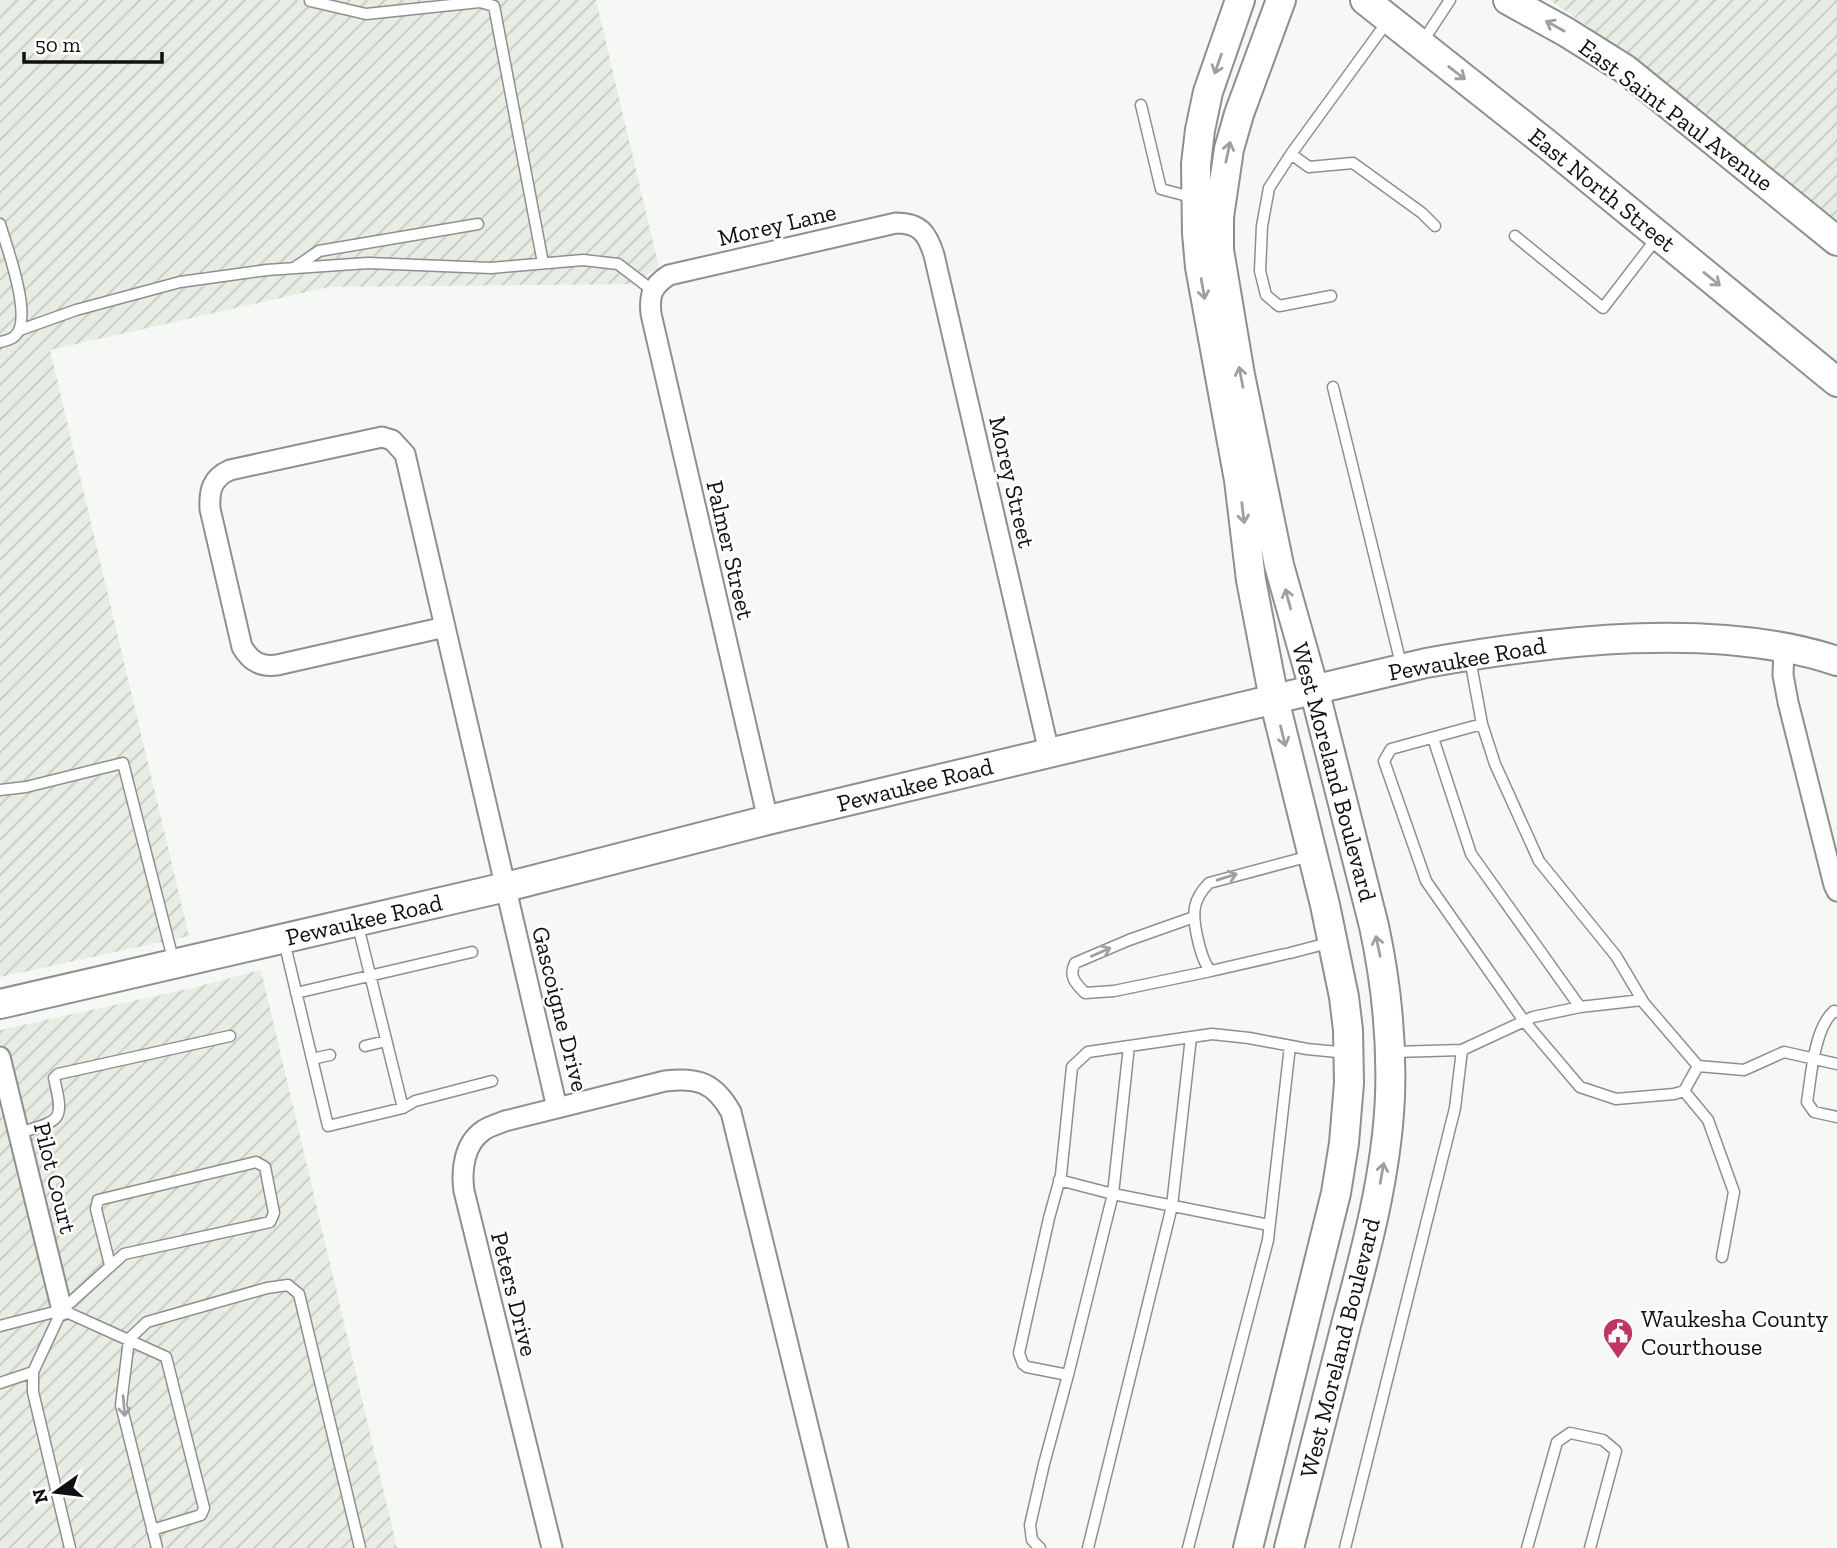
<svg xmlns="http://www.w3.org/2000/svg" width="1837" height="1548" font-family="'Zilla Slab',serif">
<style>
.industrial{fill:url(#industrial-furrows)}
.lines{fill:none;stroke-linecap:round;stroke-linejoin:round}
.lane-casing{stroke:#8d908c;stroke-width:13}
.street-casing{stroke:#8d908c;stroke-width:23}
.secondary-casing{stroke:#8d908c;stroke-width:32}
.lane{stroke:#fff;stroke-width:10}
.street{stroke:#fff;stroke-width:19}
.secondary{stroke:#fff;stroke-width:28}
.oneway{stroke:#9f9f9f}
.labels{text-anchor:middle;stroke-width:5;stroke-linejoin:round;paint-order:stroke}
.street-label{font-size:24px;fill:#0f100f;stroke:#fff}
.poi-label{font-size:24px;fill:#0f100f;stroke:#fff;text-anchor:start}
</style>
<defs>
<pattern id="industrial-furrows" width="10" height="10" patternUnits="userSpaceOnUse" patternTransform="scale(1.75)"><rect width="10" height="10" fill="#e7ede3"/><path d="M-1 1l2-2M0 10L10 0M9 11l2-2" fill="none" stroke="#c5cac2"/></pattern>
</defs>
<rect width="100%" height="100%" fill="#f6f8f5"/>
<path class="industrial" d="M 0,0 L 596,0 L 659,268 L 643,277 L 637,284 L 329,287 L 50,350 L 189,936 L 0,977 Z
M 1550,0 L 1837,0 L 1837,222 L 1642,64 Z
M 261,970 L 397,1548 L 0,1548 L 0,1030 L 192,988 Z"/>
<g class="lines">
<g class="lane-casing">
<path id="lane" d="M 310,1 L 366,14 L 480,2 L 494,6 L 543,263
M 1387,22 L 1291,154 L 1309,167 L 1353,163 L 1422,213 L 1435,226
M 1423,41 L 1450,0
M 1141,105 L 1161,189 L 1195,198
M 1291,154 L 1269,188 L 1262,226 L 1260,271 L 1266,295 L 1279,306 L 1331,296
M 0,224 C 6,245 34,319 15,336 C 12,339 5,341 0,342
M 1515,236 L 1603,308 L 1656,239
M 294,268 L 319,251 L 478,224
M 20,330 L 76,310 L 180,282 L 267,270 L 368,263 L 491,268 L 583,260 L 618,264 L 652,290
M 1333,387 L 1402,668
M 1470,659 L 1482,724 L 1495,764 L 1539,861 L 1616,956 L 1644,1003 L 1698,1066 L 1744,1070 L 1784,1052 L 1837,1064
M 1482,724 L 1391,749 L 1384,761 L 1426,881 L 1524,1021 L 1580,1087 L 1616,1099 L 1674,1094 L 1684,1091 L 1698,1066
M 1433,738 L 1471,854 L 1580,1007
M 0,790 L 26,787 L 123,763 L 174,963
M 1194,917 L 1129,940 L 1075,963 C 1068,976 1076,984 1085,993 L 1114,991 L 1211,971
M 284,941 L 328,1126 L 403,1108 L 357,922
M 1290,953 L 1332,942
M 1285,954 L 1211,971 C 1201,962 1192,921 1195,907 C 1197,897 1202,890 1209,883 L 1310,856
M 296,993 L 472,952
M 1837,1012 L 1834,1011 C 1814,1028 1811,1077 1807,1102 L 1814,1112 L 1837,1117
M 365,1046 L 386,1041
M 1394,1052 L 1462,1050 L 1533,1017 L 1580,1007 L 1642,1000
M 312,1059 L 330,1055
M 1684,1091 L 1708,1120 L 1734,1192 L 1722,1257
M 403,1108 L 415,1101 L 492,1081
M 19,1133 C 60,1120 65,1123 54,1078 L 58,1074 L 230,1036
M 1059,1180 L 1113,1194 L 1269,1225
M 0,1326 L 62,1310 L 166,1357 L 204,1508 L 201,1515 L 152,1530
M 1068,1375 L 1113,1194 L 1129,1046
M 0,1383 L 33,1372
M 70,1548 L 33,1392 L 33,1372 L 62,1310 L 124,1254 L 270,1222 L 274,1213 L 265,1167 L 256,1162 L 98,1200 L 96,1209 L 110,1265
M 157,1548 L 121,1405 L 129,1339 L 147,1322 L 267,1288 L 288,1285 L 299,1294 L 360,1548
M 1040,1548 L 1032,1540 L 1030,1525 L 1044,1464 L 1068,1375 L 1027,1367 L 1023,1364 L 1019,1353 L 1049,1218 L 1061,1175 L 1072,1067 L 1088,1052 L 1212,1034 L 1249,1038 L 1307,1049 L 1348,1053
M 1088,1548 L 1172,1206 L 1191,1037
M 1188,1548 L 1268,1240 L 1290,1046
M 1345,1548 L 1455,1108 L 1462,1050
M 1527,1548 L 1557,1442 L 1570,1433 L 1603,1440 L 1616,1451 L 1590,1548"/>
</g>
<g class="street-casing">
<path id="street" d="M 382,437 L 392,440 L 405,454 L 445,627 L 277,665 C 261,667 251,662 242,647 L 210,509 C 209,490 212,478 230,470 Z
M 445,627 L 557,1108
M 1784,648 L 1783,675 L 1788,702 L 1834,885 L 1837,891
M 768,820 L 651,314 C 649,295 652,286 669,275 L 896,223 C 920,223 927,233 934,255 L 1049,752
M 0,1057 L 62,1310
M 552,1548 L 464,1191 C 461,1170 464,1143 484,1130 C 490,1126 498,1124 505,1121 L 665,1081 C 697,1077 714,1082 731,1112 L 838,1548"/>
</g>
<g class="secondary-casing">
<path id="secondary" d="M 1240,0 L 1208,92 L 1200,130 L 1196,164 L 1197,233 L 1200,267 L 1239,480 L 1251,580 L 1274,699 L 1325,905 L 1344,997 L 1348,1030 L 1349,1083 L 1344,1143 L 1336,1193 L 1248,1548
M 1281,0 L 1239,114 L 1229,149 L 1219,217 L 1219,250 L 1240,375 L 1279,565 L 1314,689 L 1374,926 C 1386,982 1392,1039 1390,1096 C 1387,1172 1367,1247 1347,1321 C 1328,1397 1308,1472 1289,1548
M 1365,0 L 1548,145 L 1837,382
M 1508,0 L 1566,32 L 1625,69 L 1837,241
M 0,1004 L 506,887 L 768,820 L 1426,663 C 1551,641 1714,620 1837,661"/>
</g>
<use href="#lane" class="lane"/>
<use href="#street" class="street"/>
<use href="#secondary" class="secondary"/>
</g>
<defs><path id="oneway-shaft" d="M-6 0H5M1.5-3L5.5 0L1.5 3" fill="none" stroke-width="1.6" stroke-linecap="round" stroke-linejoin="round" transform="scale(1.75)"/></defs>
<g class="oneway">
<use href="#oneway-shaft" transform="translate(1555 26) rotate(-151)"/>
<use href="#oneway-shaft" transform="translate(1218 64) rotate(109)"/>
<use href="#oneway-shaft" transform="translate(1457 73) rotate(38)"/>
<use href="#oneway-shaft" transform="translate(1228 152) rotate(-78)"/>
<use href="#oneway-shaft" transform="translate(1712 279) rotate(39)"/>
<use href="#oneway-shaft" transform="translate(1203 289) rotate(80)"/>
<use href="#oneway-shaft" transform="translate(1241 377) rotate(-101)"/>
<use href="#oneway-shaft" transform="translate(1243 513) rotate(83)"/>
<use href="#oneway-shaft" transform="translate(1288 599) rotate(-105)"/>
<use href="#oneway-shaft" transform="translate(1283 736) rotate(76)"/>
<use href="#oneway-shaft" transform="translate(1227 877) rotate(-17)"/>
<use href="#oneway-shaft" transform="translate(1378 946) rotate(-102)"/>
<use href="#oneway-shaft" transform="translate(1101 952) rotate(-24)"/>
<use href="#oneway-shaft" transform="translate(1382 1173) rotate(-80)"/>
<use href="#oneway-shaft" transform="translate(124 1406) rotate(85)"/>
</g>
<defs>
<g id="civic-pin" transform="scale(1.575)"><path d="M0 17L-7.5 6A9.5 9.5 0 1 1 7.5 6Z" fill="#c13464" stroke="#fff"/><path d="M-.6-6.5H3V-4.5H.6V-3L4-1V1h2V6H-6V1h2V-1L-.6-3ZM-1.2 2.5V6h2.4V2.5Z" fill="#fff"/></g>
</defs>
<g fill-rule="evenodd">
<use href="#civic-pin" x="1618" y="1333"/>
</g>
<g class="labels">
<g class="street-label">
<text transform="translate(1676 115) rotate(37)" y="8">East Saint Paul Avenue</text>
<text transform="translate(1602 190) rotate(39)" y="8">East North Street</text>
<text transform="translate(777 225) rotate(-13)" y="8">Morey Lane</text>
<text transform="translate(1012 482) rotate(77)" y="8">Morey Street</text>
<text transform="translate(730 550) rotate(77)" y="8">Palmer Street</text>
<text transform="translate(1467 659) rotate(-10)" y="8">Pewaukee Road</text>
<text transform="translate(1334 772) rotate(75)" y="8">West Moreland Boulevard</text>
<text transform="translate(915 785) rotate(-14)" y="8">Pewaukee Road</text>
<text transform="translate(364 920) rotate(-13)" y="8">Pewaukee Road</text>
<text transform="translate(560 1009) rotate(76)" y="8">Gascoigne Drive</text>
<text transform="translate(55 1178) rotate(76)" y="8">Pilot Court</text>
<text transform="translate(514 1294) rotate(76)" y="8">Peters Drive</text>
<text transform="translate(1340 1348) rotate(-76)" y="8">West Moreland Boulevard</text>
</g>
<g class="poi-label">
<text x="1641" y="1327">Waukesha County<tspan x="1641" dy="28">Courthouse</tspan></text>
</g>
</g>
<g transform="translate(56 1492) rotate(256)" stroke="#ffffff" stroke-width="5" paint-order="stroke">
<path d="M0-5L12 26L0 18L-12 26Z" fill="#0f100f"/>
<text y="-10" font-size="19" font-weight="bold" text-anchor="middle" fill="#0f100f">N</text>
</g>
<path d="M24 52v10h138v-10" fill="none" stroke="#0f100f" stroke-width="3.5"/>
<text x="35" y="52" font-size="21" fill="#0f100f" stroke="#ffffff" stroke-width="5" paint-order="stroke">50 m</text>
</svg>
